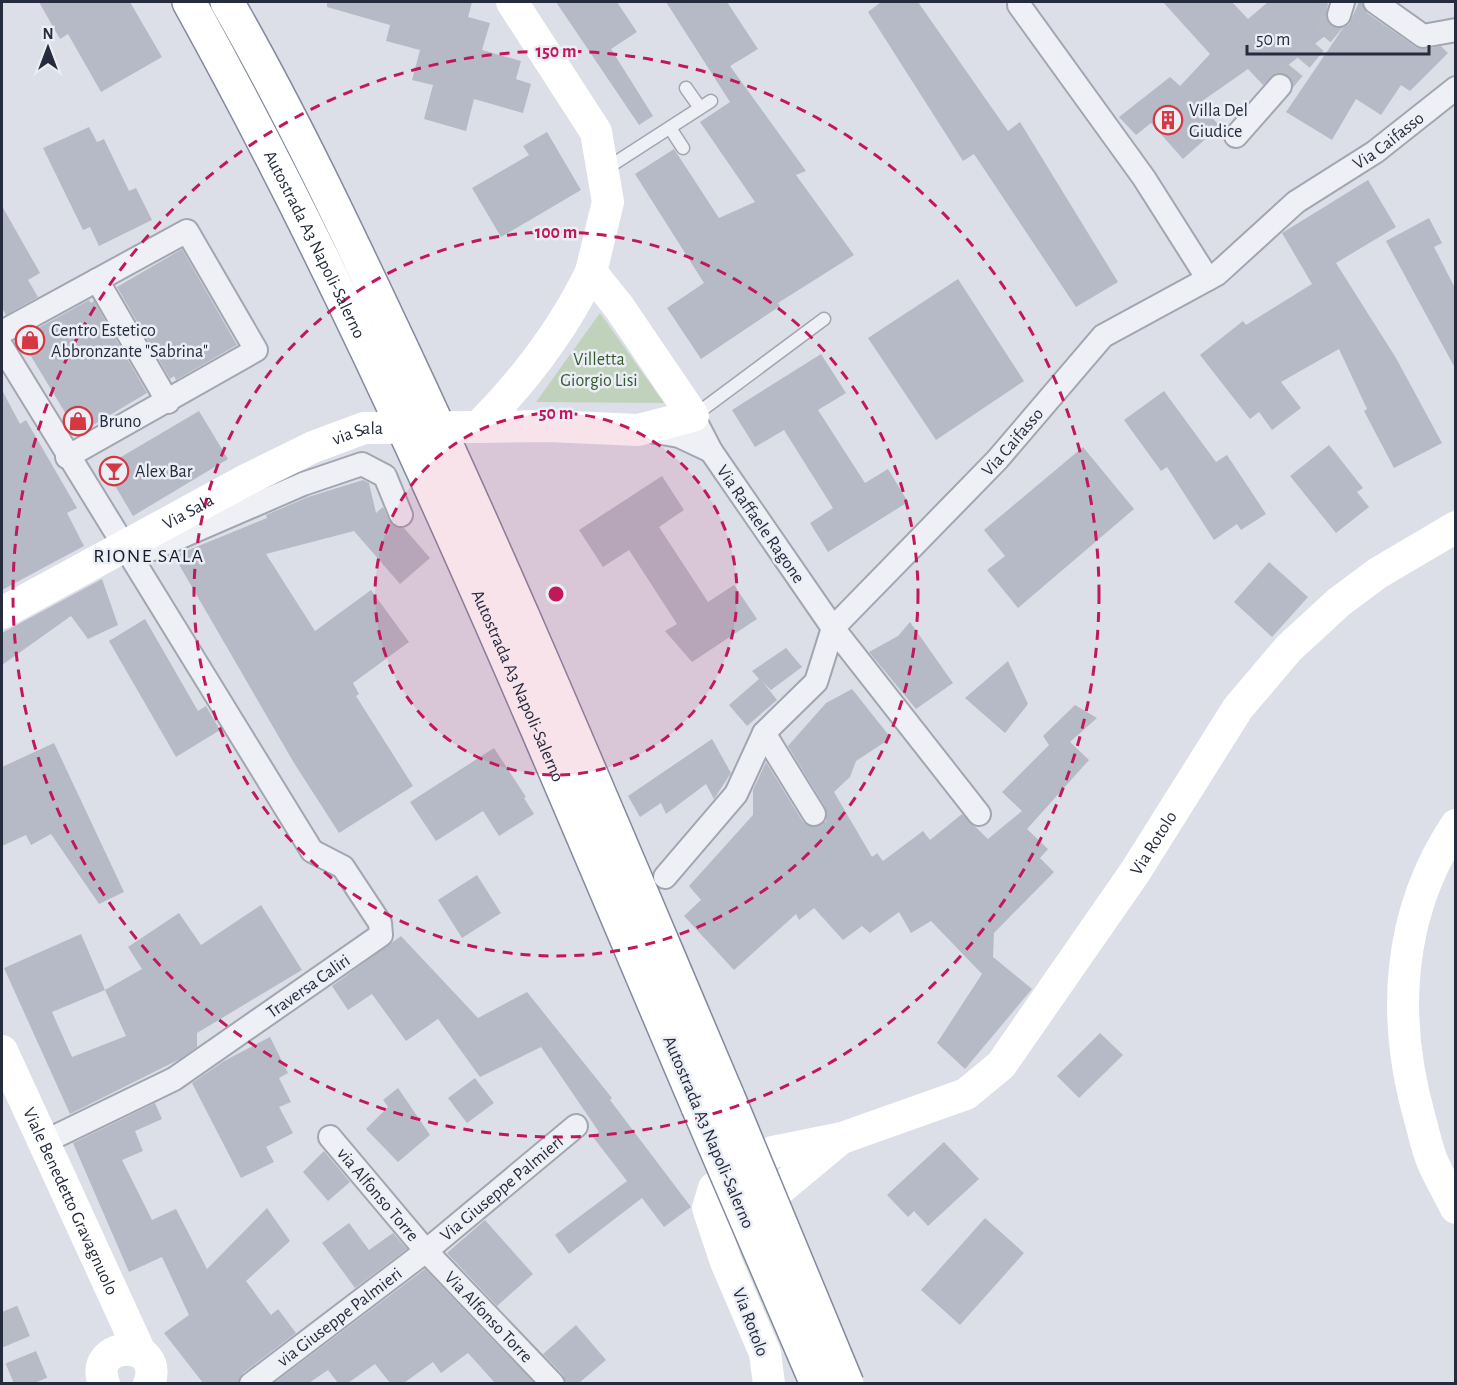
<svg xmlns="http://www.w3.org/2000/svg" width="1457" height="1385" font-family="'Alegreya Sans',sans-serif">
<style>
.green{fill:#c0d1bc}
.building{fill:#b6bac7;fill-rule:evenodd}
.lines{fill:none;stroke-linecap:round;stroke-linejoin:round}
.street-tunnel{stroke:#b7bbc5;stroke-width:22;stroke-dasharray:22 11;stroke-linecap:butt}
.primary-tunnel{stroke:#b7bbc5;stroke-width:33;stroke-dasharray:33 16;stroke-linecap:butt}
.lane-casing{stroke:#a1a6b1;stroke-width:15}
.street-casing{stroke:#a1a6b1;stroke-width:26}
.highway-casing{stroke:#828b9e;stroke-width:36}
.lane{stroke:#eef0f5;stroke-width:12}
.street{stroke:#eef0f5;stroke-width:22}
.secondary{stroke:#fff;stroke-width:32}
.highway{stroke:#fff;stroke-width:33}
.highway-bridge-casing{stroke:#828b9e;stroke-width:36;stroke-linecap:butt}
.secondary-bridge{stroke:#fff;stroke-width:32}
.highway-bridge{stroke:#fff;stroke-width:33}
.ring{fill:none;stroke:#c2185b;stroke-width:3;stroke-dasharray:10 8}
.labels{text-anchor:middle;stroke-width:5;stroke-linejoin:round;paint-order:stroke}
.poi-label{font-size:18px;fill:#252c3e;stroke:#ebeef5;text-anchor:start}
.street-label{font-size:18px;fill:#252c3e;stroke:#ebeef5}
.park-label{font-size:18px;fill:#355a31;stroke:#ebeef5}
.neighbourhood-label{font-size:20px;letter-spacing:1.5px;fill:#171d2e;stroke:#ebeef5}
.centre{fill:#c2185b;stroke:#ebeef5;stroke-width:3}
.ring-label{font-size:18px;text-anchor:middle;font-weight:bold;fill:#c2185b;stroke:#ebeef5;stroke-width:5;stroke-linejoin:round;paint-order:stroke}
</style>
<rect width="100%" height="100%" fill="#dcdfe7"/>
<path class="green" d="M 600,313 L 664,403 L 536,402 Z"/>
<path class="building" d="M 39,2 L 130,2 L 162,57 L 101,92 L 68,34 L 60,39 Z
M 327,2 L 472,2 L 468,17 L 490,23 L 482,50 L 521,61 L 516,79 L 531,84 L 523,113 L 474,99 L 466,131 L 424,119 L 433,85 L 412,80 L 420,50 L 386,41 L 390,25 L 327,7 Z
M 556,2 L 617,2 L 637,32 L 611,49 L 653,116 L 639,125 Z
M 666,2 L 727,2 L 758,49 L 730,66 L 806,171 L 796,175 L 854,255 L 778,303 L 780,306 L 701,359 L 667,308 L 704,283 L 635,174 L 674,149 L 719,218 L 755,202 L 700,122 L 730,102 Z
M 881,2 L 918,2 L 1008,131 L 1020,122 L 1118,282 L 1076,307 L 974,154 L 963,161 L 868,12 Z
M 1163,2 L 1232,2 L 1248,19 L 1268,2 L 1326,2 L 1328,4 L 1326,19 L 1335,28 L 1263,85 L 1248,69 L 1198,104 L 1220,126 L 1183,159 L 1151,123 L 1136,135 L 1119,117 L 1170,77 L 1180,86 L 1210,54 Z
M 1359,2 L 1362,2 L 1367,13 L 1416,47 L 1425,49 L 1441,46 L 1448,53 L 1410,91 L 1401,85 L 1381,115 L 1356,99 L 1332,140 L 1286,112 L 1343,28 L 1349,24 Z
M 89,127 L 97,142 L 104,139 L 129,191 L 136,188 L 152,220 L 99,246 L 90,227 L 83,230 L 43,148 Z
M 547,132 L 581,190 L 501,237 L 472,188 L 529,155 L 523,146 Z
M 1368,180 L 1396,227 L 1336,263 L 1396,358 L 1442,443 L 1394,468 L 1364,411 L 1367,409 L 1339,349 L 1281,382 L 1301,408 L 1272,430 L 1259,412 L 1250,419 L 1200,355 L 1243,321 L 1246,325 L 1312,284 L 1282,233 Z
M 2,206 L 40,273 L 28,280 L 38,297 L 6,315 L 2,308 Z
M 1429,218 L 1442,243 L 1434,247 L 1455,288 L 1455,368 L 1386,241 Z
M 182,249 L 237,345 L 176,380 L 174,376 L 170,379 L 117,287 Z
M 958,279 L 1024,381 L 936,440 L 868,338 Z
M 89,300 L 91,303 L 94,301 L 147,393 L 78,434 L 20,338 Z
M 821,354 L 846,393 L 818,410 L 865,483 L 888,469 L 908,502 L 828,552 L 810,523 L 833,508 L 784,430 L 755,447 L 732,410 Z
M 2,390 L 20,424 L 26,420 L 77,508 L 67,513 L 84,546 L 2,590 Z
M 1164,391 L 1216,462 L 1227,455 L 1266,514 L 1241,530 L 1237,524 L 1214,540 L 1167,467 L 1161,471 L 1124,420 Z
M 199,411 L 228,459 L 133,516 L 104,467 Z
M 1329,445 L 1363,488 L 1357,492 L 1369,507 L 1336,533 L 1290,476 Z
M 1083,447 L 1134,509 L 1018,608 L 987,570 L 1005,556 L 984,530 Z
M 662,476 L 684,510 L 659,527 L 708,602 L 734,585 L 757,619 L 692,662 L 665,631 L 677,624 L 629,550 L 603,567 L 579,530 Z
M 363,480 L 369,483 L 376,513 L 383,507 L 392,525 L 404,528 L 430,558 L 400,584 L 354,531 L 266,554 L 315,631 L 371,590 L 409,642 L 353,683 L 359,694 L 356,696 L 413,786 L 339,833 L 294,763 L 174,556 L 267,518 L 266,515 L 308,497 Z
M 1269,562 L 1308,597 L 1272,637 L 1234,602 Z
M 102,579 L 118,625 L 88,639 L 71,616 L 2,665 L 2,633 Z
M 145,619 L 198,711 L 206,706 L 220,730 L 176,757 L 109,641 Z
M 910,622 L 953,683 L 916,709 L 869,652 L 898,636 Z
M 786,648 L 802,667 L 771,690 L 762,681 L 777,700 L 747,726 L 729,705 L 759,679 L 752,671 Z
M 1008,661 L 1028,704 L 1005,733 L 965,698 Z
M 852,689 L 891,738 L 856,761 L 850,777 L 834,792 L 872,857 L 877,853 L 883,861 L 923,831 L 930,840 L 962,814 L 988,839 L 1022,811 L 1002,792 L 1049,745 L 1043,736 L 1075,705 L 1097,718 L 1070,742 L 1089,760 L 1027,829 L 1048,849 L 1040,858 L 1054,872 L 994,933 L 993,957 L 1032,989 L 965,1069 L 937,1043 L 982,974 L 931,921 L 911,933 L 899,912 L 870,933 L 862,926 L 843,940 L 814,908 L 799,920 L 796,914 L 734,970 L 684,916 L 701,900 L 689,886 L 753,815 L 753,790 L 766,762 L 803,822 L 815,827 L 826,821 L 825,807 L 788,746 L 826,703 Z
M 712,739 L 731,773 L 714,799 L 706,784 L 666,814 L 661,803 L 640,817 L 628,796 Z
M 54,743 L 124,892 L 99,904 L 51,834 L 31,845 L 26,835 L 2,846 L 2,767 Z
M 494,748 L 526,797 L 524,798 L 534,814 L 499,836 L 483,811 L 436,841 L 410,802 Z
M 477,875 L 501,913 L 462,938 L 438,900 Z
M 261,905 L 302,970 L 197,1033 L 197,1047 L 180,1059 L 70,1114 L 4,968 L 81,934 L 105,990 L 142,969 L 128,947 L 179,913 L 201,945 ZM 105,990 L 126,1036 L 72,1057 L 52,1012 Z
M 401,936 L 478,1018 L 527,992 L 612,1098 L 610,1100 L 691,1207 L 664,1227 L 642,1198 L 569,1254 L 555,1235 L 627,1181 L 593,1137 L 599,1132 L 541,1047 L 480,1077 L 438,1019 L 406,1041 L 372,994 L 348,1010 L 332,986 Z
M 1100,1033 L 1123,1055 L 1079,1098 L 1057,1076 Z
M 270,1037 L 288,1073 L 279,1078 L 291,1102 L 279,1107 L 293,1133 L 266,1147 L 274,1162 L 241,1178 L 192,1083 L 224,1061 Z
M 475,1078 L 494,1103 L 467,1123 L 448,1098 Z
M 398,1088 L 430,1135 L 398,1162 L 366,1129 L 388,1107 L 383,1100 Z
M 155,1103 L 162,1119 L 135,1131 L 143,1151 L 122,1160 L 152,1220 L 176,1209 L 207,1269 L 267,1208 L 290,1241 L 246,1281 L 271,1315 L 278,1309 L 296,1333 L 243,1373 L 238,1383 L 203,1383 L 164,1333 L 189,1315 L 162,1257 L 129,1272 L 73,1143 Z
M 944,1142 L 979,1179 L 928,1226 L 914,1211 L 908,1217 L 887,1195 Z
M 324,1151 L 350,1182 L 328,1201 L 303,1172 Z
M 985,1218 L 1024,1253 L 960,1325 L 921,1290 Z
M 485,1220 L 533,1274 L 497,1306 L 447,1253 Z
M 349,1223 L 369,1250 L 393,1233 L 407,1249 L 355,1288 L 322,1243 Z
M 425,1269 L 534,1383 L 495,1383 L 468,1353 L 441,1373 L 433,1362 L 404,1383 L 390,1383 L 375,1364 L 348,1383 L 338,1383 L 328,1370 L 309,1383 L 274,1383 Z
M 576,1325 L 606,1360 L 579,1383 L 566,1383 L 563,1375 L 543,1354 Z"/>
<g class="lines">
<path class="street-tunnel" d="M 1280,86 L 1339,15"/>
<path class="primary-tunnel" d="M 2,1312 L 32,1384"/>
<g class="lane-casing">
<path id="lane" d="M 686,88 L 700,108
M 670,128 L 683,148
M 604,170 L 711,101
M 695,415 L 824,319"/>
</g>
<g class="street-casing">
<g id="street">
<path d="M 1375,2 L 1423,36 L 1456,30"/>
<path d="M 1019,5 L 1144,178 L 1208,279"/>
<path d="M 1339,15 L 1343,2"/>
<path d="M 1236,136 L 1280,86"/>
<path d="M 97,280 L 168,402"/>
<path d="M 2,332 L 187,231 L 256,350 L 67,457"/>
<path d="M 2,347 L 312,851 L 343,867 L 380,923 L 381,935 L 174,1079 L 44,1142"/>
<path d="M 650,431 L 679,436 L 711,451"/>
<path d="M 124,546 L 153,549 L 303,484 L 362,464 L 385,476 L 401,515"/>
<path d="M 764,733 L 814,814"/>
<path id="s1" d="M 979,814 L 833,628 L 997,460 L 1103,336 L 1217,274 L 1296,202 L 1375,152 L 1456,88"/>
<path d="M 665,877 L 736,794 L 764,733 L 816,682 L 833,628 L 711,451 L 693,416"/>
<path id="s2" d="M 330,1137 L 426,1251 L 553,1384"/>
<path id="s3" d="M 251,1384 L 426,1251 L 576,1126"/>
</g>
</g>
<g class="highway-casing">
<g id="highway">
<path id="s7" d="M 189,2 C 386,357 539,734 698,1107"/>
<path d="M 227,2 C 292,115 348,234 404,353 C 519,598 622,848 728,1097"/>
</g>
</g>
<use href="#lane" class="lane"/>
<use href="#street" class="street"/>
<g class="secondary">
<path d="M 512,2 L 596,132 L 608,202 L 591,272"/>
<path d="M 591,272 L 619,307 L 693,416 L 638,430 L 548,426 L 478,427 C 524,381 563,330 591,272 Z"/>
<path id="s4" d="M 2,613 L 246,480"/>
<path d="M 1456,825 C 1397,914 1391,1017 1420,1119 C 1424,1133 1427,1149 1433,1163 C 1440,1178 1448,1193 1456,1208"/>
<path id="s5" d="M 2,1051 L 140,1352"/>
<path d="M 750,1214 L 839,1140"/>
<path d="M 104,1384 C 87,1339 166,1338 149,1384"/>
<path id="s6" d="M 769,1384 L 765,1353 L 726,1262 L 708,1208 L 714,1188 L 744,1167 L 773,1152 L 842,1138 L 966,1094 L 1001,1065 L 1135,872 L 1238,708 L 1289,648 L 1339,602 L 1378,573 L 1456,527"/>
</g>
<use href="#highway" class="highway"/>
<g class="highway-bridge-casing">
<path id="highway-bridge" d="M 728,1097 L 847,1384
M 698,1107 L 817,1384"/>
</g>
<path class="secondary-bridge" id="s8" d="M 246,480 L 313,447 L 364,428 L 478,427"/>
<use href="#highway-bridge" class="highway-bridge"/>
</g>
<circle cx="556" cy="594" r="181" fill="#c2185b" fill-opacity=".12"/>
<g class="ring">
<circle cx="556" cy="594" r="181"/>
<circle cx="556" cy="594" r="362"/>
<circle cx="556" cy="594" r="543"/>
</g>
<defs>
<g id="building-ring" transform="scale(1.5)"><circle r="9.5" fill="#ebeef5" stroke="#d53841" stroke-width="1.5"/><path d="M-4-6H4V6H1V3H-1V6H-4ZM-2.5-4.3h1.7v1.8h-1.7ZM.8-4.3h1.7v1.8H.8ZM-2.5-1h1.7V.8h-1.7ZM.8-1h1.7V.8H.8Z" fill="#d53841"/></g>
<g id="shop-ring" transform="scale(1.5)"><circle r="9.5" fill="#ebeef5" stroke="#d53841" stroke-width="1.5"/><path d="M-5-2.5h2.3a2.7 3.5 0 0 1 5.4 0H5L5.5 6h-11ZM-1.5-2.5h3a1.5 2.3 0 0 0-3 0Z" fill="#d53841"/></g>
<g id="bar-ring" transform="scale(1.5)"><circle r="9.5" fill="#ebeef5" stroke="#d53841" stroke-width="1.5"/><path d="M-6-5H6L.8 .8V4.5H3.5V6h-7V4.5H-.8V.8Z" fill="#d53841"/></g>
</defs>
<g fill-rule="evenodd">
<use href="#building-ring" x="1168" y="120"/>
<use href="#shop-ring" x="30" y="340"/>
<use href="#shop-ring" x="78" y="421"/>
<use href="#bar-ring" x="114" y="471"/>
</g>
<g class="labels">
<g class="poi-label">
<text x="1189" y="116">Villa Del<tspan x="1189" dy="21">Giudice</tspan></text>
<text x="51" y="336">Centro Estetico<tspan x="51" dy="21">Abbronzante "Sabrina"</tspan></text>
<text x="99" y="427">Bruno</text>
<text x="135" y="477">Alex Bar</text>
</g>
<g class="street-label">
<text dy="6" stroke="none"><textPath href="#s1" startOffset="982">Via Caifasso</textPath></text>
<text dy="6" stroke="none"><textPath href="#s7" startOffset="273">Autostrada A3 Napoli-Salerno</textPath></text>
<text dy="6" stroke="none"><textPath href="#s8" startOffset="122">via Sala</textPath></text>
<text dy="6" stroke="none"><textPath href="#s1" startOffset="495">Via Caifasso</textPath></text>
<text dy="6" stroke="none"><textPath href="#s4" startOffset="212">Via Sala</textPath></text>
<text transform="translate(761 524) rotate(55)" y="6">Via Raffaele Ragone</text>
<text dy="6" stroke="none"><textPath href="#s7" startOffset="759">Autostrada A3 Napoli-Salerno</textPath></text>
<text dy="6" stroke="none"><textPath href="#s6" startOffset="794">Via Rotolo</textPath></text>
<text transform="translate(308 986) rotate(-35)" y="6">Traversa Caliri</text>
<text transform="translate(709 1132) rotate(67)" y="6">Autostrada A3 Napoli-Salerno</text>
<text dy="6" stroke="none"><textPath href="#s3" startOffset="318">Via Giuseppe Palmieri</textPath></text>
<text dy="6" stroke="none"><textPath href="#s2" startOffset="75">via Alfonso Torre</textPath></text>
<text dy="6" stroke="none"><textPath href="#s5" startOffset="165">Viale Benedetto Gravagnuolo</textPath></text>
<text dy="6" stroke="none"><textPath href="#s3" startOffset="111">via Giuseppe Palmieri</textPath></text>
<text dy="6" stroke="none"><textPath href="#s2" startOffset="240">Via Alfonso Torre</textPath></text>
<text transform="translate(751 1322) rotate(69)" y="6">Via Rotolo</text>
</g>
<g class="park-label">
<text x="599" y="365">Villetta<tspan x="599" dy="21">Giorgio Lisi</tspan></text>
</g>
<g class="neighbourhood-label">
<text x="149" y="562">RIONE SALA</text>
</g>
</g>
<circle cx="556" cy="594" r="9" class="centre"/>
<g class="ring-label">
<text x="556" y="57">150 m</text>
<text x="556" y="238">100 m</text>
<text x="556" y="419">50 m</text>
</g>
<rect width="1457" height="1385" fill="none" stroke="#252c3e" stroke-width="6"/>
<g transform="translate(48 48)" stroke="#ebeef5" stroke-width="4.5" paint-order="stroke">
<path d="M0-4.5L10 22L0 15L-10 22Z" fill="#252c3e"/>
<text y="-9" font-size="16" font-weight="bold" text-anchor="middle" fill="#252c3e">N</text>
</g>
<path d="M1247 45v9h182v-9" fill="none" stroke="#252c3e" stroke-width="3"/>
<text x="1256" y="45" font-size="18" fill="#252c3e" stroke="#ebeef5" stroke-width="4.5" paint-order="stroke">50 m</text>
</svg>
